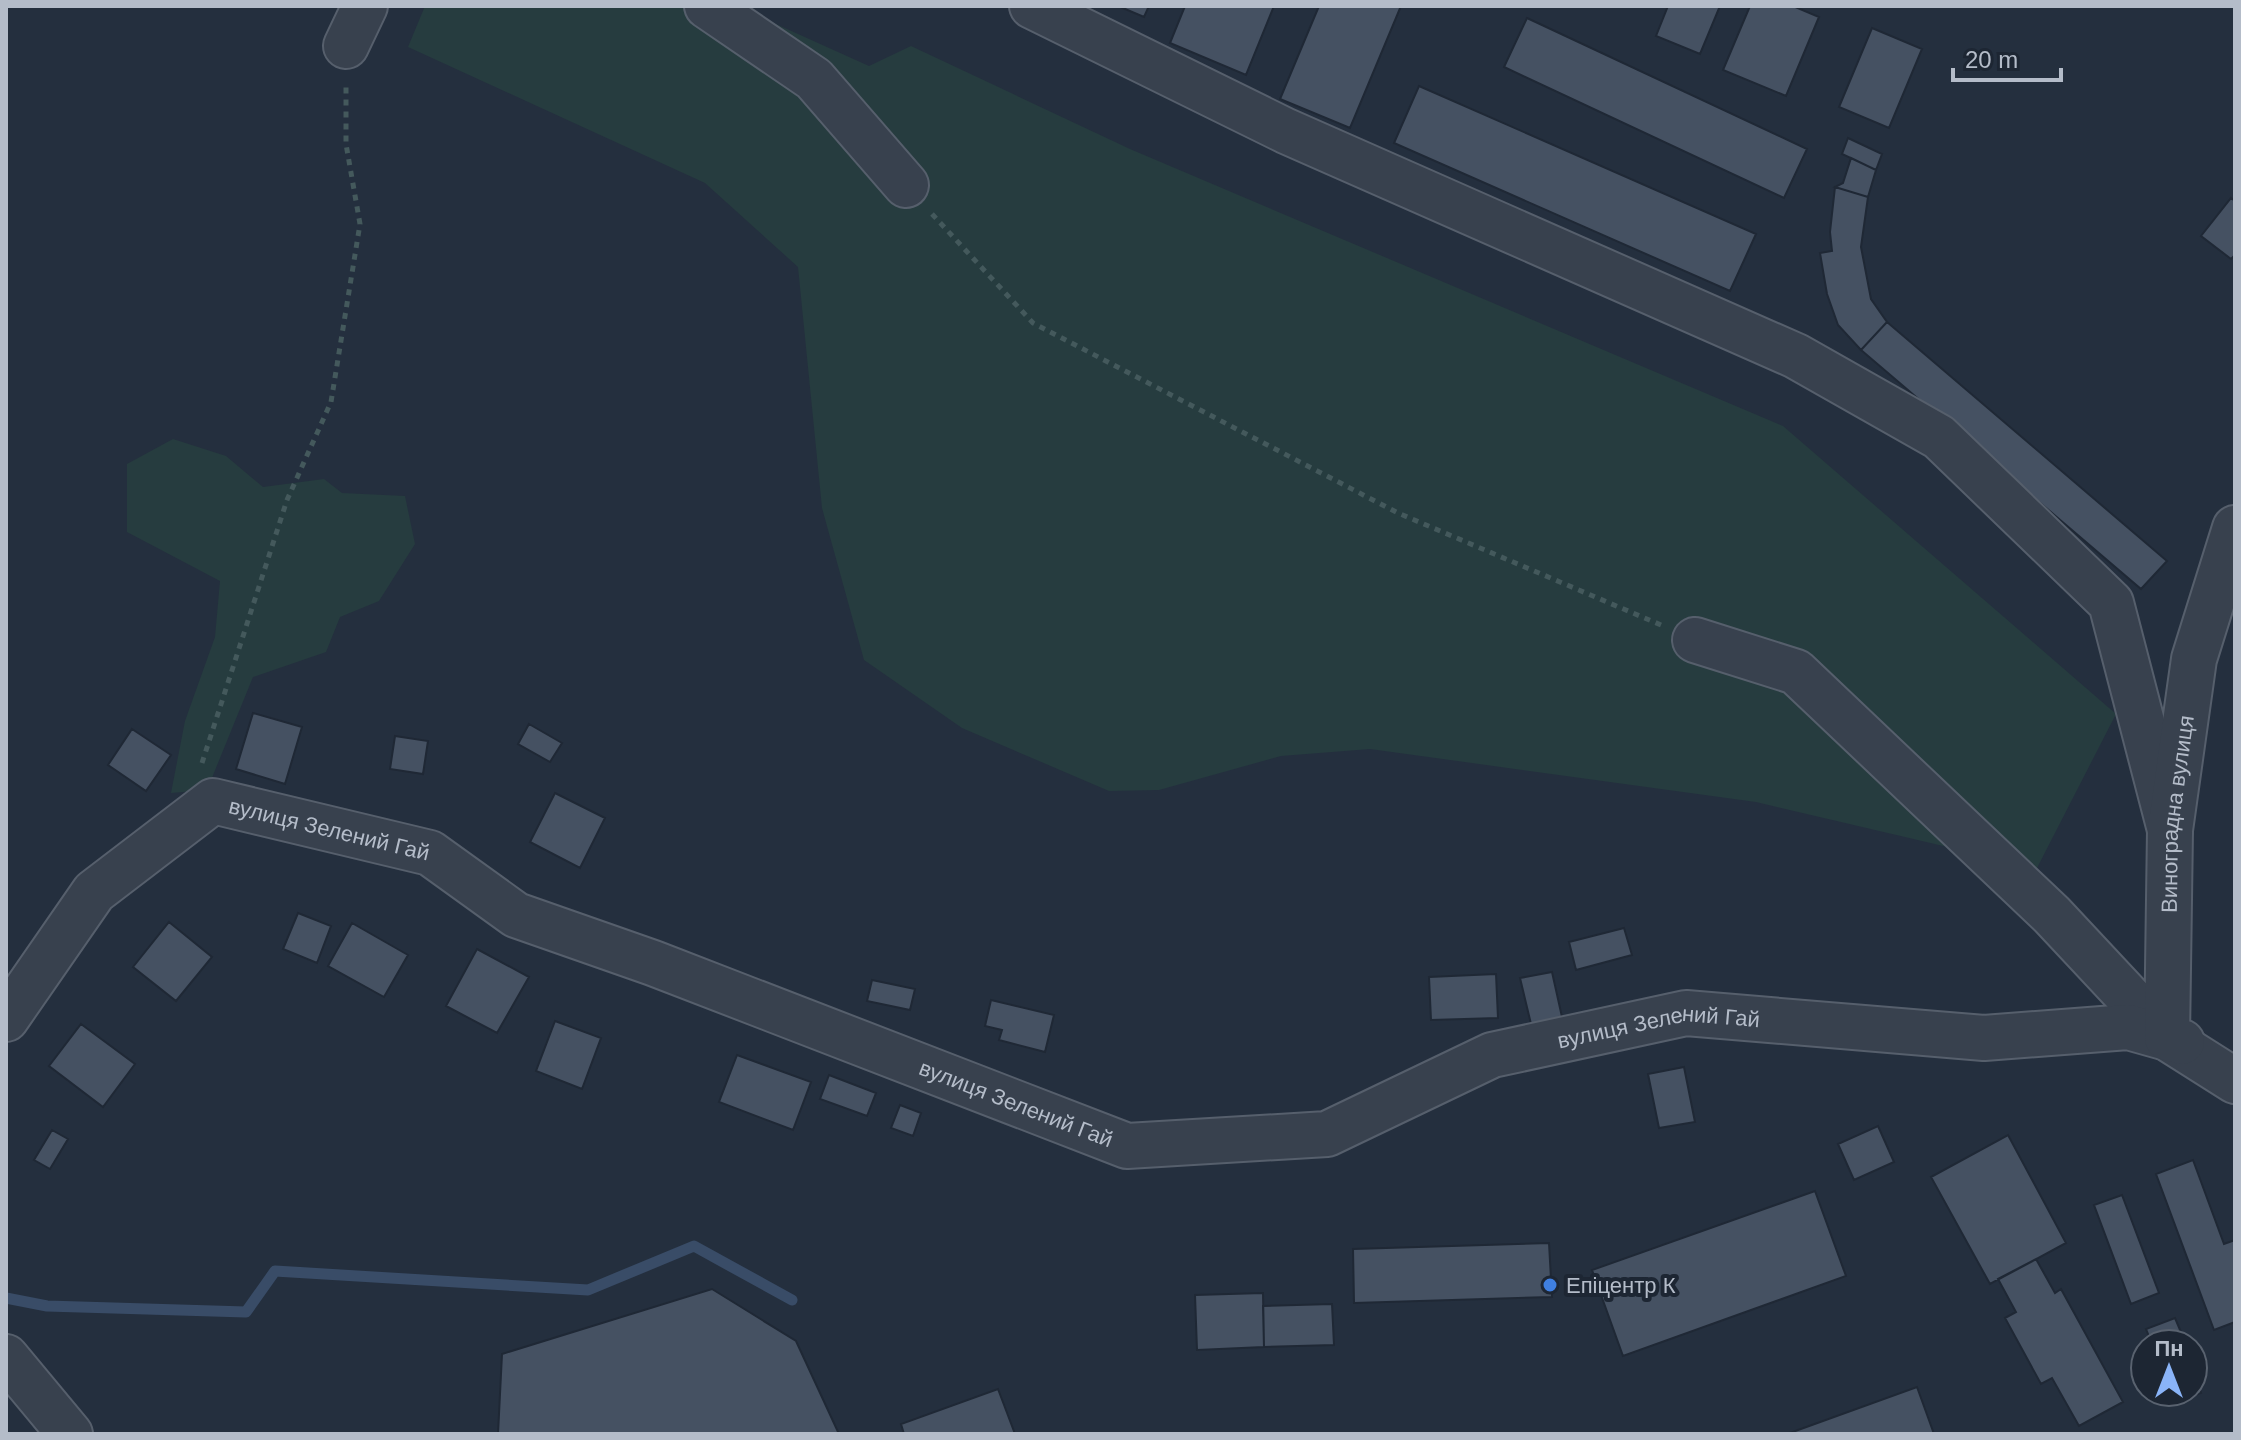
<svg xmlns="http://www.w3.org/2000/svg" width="2241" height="1440" font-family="Helvetica,sans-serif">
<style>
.green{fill:#263c3f}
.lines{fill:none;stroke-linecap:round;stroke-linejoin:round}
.stream{stroke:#394c67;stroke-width:11}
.building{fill:#455162;stroke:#1f2835;stroke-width:2}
.minor-casing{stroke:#565f6c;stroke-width:48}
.path{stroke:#44595c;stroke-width:5;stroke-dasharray:6 6;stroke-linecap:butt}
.minor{stroke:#38414e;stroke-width:44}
.shop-dot{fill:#3f7fe0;stroke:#1d2633;stroke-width:3}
.labels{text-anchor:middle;stroke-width:8;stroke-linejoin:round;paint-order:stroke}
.street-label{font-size:22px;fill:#b4bcc9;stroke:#1d2633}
.poi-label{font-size:22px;fill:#b4bcc9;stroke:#1d2633;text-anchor:start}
</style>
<rect width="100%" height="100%" fill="#242f3e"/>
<path class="green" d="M 425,6 L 736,6 L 869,66 L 911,46 L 1130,149 L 1783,426 L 2116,714 L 2037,868 L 1756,802 L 1370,749 L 1281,756 L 1159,790 L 1109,791 L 962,728 L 864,660 L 822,508 L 798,267 L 705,183 L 408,47 Z
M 173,439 L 226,456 L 263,487 L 324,479 L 342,493 L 405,496 L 415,544 L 379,601 L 340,617 L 326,652 L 253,677 L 207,790 L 171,793 L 185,721 L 215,637 L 220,581 L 127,532 L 127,464 Z"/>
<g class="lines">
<path class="stream" d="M 6,1298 L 47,1306 L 246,1312 L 275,1271 L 588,1290 L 694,1246 L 792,1300"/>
</g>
<path class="building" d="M 1118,6 L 1149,6 L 1144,17 Z
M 1185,6 L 1274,6 L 1246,75 L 1170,43 Z
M 1319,6 L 1401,6 L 1350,128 L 1280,99 Z
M 1668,6 L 1720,6 L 1700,54 L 1656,36 Z
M 1750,6 L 1793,6 L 1819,17 L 1786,96 L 1723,70 Z
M 1527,18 L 1807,149 L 1784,198 L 1504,67 Z
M 1872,28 L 1922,49 L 1889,128 L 1839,107 Z
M 1419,86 L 1756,234 L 1730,291 L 1394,143 Z
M 1848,138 L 1882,154 L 1876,170 L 1842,154 Z
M 1851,158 L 1876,170 L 1868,197 L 1835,187 L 1843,183 Z
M 1835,187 L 1868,197 L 1861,247 L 1871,299 L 1887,322 L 1861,350 L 1838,325 L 1827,294 L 1820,253 L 1832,251 L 1830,232 Z
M 2231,198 L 2235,201 L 2235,255 L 2231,259 L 2201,236 Z
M 1887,322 L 2167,561 L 2141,589 L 1861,350 Z
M 253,713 L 302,727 L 285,784 L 236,769 Z
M 529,724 L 562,743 L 550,762 L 518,744 Z
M 132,729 L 171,755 L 146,791 L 108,765 Z
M 395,736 L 428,741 L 423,774 L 390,769 Z
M 555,793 L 605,818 L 580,868 L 530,842 Z
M 298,913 L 331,926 L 317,963 L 283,949 Z
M 169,922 L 212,957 L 176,1001 L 133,967 Z
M 352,923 L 408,955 L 384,997 L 328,966 Z
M 1624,928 L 1632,955 L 1576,970 L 1569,942 Z
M 477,949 L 529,977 L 497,1033 L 446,1006 Z
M 1552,972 L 1562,1017 L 1531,1024 L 1520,978 Z
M 1496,974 L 1498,1018 L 1431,1020 L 1429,977 Z
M 872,980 L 915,989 L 910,1010 L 867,1001 Z
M 991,1000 L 1054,1015 L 1045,1052 L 999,1040 L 1002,1030 L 985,1026 Z
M 555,1021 L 601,1038 L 582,1089 L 536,1071 Z
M 81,1024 L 135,1064 L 103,1107 L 49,1066 Z
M 737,1055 L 811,1082 L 793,1130 L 719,1102 Z
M 1684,1067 L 1695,1122 L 1659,1128 L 1648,1074 Z
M 829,1075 L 876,1093 L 867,1116 L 820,1099 Z
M 900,1105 L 921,1113 L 913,1136 L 891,1128 Z
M 1878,1126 L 1894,1162 L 1854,1180 L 1838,1144 Z
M 52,1130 L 68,1139 L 50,1169 L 34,1160 Z
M 2008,1135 L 2066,1243 L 1990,1284 L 1931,1177 Z
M 2193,1160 L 2224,1244 L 2235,1240 L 2235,1322 L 2214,1330 L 2156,1174 Z
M 1815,1191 L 1846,1276 L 1623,1356 L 1592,1270 Z
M 2122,1195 L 2159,1293 L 2131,1304 L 2094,1205 Z
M 1549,1243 L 1552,1297 L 1354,1303 L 1353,1249 Z
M 2036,1259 L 2055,1293 L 2061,1289 L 2123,1402 L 2079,1426 L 2052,1378 L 2041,1384 L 2005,1318 L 2016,1312 L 1998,1279 Z
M 712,1289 L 796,1341 L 839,1434 L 498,1434 L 502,1354 Z
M 1263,1293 L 1264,1347 L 1197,1350 L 1195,1295 Z
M 1332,1304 L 1334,1345 L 1264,1347 L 1263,1306 Z
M 2175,1318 L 2186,1344 L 2152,1344 L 2146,1329 Z
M 2193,1370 L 2201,1393 L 2173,1403 L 2169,1392 L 2193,1392 Z
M 1917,1387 L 1934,1434 L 1787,1434 Z
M 998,1389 L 1015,1434 L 904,1434 L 901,1424 Z"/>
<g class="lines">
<g class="minor-casing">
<g id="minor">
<path d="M 707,6 L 814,79 L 906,185"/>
<path d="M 1032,6 L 1286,131 L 1796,356 L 1939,437 L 2111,603 L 2170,830"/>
<path d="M 346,46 L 365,6"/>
<path d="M 1695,640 L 1796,672 L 2052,915 L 2167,1038"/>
<path id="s1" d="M 6,1019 L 94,892 L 213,801 L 430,853 L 516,915 L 653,963 L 1127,1146 L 1327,1134 L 1492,1055 L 1686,1013 L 1984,1038 L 2128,1027 L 2167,1038 L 2235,1081"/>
<path id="s2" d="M 2182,1042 L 2167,1038 L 2170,830 L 2194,659 L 2235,528"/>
<path d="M 6,1357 L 70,1434"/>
</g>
</g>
<path class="path" d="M 932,214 L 1033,323 L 1398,513 L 1661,625
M 202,763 L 287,500 L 331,402 L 360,224 L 346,144 L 346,83"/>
<use href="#minor" class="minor"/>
</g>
<circle class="shop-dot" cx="1550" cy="1285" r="8"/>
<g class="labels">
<g class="street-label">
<text dy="8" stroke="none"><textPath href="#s2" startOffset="240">Виноградна вулиця</textPath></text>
<text dy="8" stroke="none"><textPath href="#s1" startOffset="424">вулиця Зелений Гай</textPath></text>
<text dy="8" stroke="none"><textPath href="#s1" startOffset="1840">вулиця Зелений Гай</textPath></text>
<text dy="8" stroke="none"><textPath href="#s1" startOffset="1168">вулиця Зелений Гай</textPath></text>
</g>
<g class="poi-label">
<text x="1566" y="1293">Епіцентр К</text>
</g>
</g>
<rect width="2241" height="1440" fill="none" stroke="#b4bcc9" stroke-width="16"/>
<g transform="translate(2169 1368)"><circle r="38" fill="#1d2633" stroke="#59626f" stroke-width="2"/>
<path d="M0-6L14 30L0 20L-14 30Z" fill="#8ab4f8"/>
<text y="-12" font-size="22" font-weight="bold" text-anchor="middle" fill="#b4bcc9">Пн</text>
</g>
<path d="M1953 68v12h108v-12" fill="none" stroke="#b4bcc9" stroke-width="4"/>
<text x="1965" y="68" font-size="24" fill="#b4bcc9" stroke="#1d2633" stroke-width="6" paint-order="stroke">20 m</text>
</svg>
